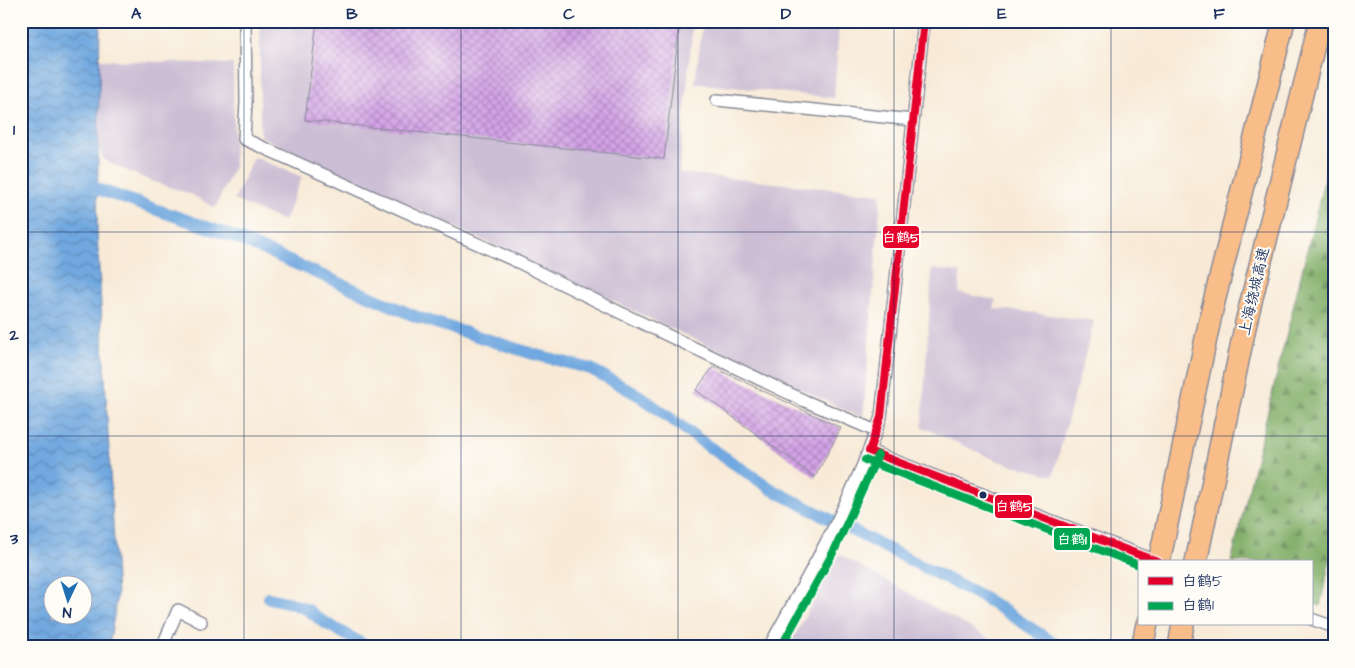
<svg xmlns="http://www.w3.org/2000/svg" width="1355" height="668" font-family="'Architects Daughter','LXGW WenKai TC',sans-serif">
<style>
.industrial{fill:#ccbed4}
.forest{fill:url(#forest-firs);stroke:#4e6e62}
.water{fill:url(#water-waves);stroke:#466c9e;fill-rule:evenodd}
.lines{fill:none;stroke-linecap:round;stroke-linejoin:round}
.canal{stroke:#71a8df;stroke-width:12}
.building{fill:url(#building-cross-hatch)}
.street-casing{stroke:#8a8c9a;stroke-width:14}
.highway-casing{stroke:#8a8c9a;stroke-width:24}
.street{stroke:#fff;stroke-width:11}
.highway{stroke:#f8bd89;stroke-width:21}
.bus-1-casing{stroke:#fdfcf7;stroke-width:11}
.bus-2-casing{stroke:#fdfcf7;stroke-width:11}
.bus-1{stroke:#e4002b;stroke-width:8}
.bus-2{stroke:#00a651;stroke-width:8}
.grid{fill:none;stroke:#1b2f5e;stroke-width:1;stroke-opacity:0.55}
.bus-dot{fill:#1b2f5e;stroke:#fdfcf7;stroke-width:2}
.labels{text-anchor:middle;stroke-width:4;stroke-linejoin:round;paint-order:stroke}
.street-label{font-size:15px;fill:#1b2f5e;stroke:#fdfcf7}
.line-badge{stroke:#fdfcf7;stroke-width:2}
.badge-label{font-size:14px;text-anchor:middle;font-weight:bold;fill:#fff}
.neatline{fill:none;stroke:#1b2f5e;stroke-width:2}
.grid-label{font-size:16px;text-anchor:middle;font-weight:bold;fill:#1b2f5e}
</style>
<defs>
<pattern id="forest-firs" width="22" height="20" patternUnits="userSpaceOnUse" patternTransform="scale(1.25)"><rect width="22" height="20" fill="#80ad66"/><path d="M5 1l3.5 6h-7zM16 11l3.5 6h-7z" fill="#688d57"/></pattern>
<pattern id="water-waves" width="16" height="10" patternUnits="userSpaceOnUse" patternTransform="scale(1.25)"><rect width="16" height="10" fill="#71a8df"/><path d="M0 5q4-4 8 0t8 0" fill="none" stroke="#5c89b8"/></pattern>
<pattern id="building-cross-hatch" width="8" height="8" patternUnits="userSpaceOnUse" patternTransform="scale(1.25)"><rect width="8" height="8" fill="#d4a3e6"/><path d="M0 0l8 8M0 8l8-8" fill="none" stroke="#ab85be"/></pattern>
</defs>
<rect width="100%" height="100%" fill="#fdfcf7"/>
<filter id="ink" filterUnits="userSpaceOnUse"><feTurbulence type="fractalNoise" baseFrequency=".02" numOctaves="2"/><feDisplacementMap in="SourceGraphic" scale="10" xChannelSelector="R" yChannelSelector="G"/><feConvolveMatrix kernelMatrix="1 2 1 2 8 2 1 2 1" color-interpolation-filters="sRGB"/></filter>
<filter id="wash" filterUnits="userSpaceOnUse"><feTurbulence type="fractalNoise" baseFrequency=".0096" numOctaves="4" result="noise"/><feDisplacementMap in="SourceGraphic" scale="20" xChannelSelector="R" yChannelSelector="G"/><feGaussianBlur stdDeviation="1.12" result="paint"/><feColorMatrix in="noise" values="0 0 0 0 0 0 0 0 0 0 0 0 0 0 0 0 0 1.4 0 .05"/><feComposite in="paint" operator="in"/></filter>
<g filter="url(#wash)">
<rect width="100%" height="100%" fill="#f8ead7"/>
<path class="industrial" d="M 260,21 L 693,21 L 679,173 L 881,194 L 863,418 L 260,136 Z
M 703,21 L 831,21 L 839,24 L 834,98 L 695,83 Z
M 99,60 L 233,64 L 234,167 L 215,208 L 193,195 L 146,179 L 110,163 L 103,158 L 98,146 Z
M 254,157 L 302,177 L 284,221 L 234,200 Z
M 932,269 L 960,272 L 959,293 L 996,300 L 994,309 L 1020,311 L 1094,321 L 1053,476 L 998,461 L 922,427 Z
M 839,554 L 1005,647 L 789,647 Z"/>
<path class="forest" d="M 1334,140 L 1334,543 L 1320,606 L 1311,602 L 1311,562 L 1231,562 Z"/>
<path class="water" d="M 21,21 L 100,21 L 97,232 L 117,596 L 109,647 L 21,647 ZM 52,586 L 82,586 L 82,616 L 52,616 Z"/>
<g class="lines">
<path class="canal" d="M 83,184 L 232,236 L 417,317 L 533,354 L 591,369 L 640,396 L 708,446 L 773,490 L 986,599 L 1060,647
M 269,598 L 291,603 L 308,610 L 322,621 L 368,647"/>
</g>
<g id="blocks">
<path class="building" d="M 317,21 L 680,21 L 664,159 L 305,120 Z
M 713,367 L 841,428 L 815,477 L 696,390 Z"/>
</g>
</g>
<g filter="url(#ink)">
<use href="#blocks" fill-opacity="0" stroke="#8a8c9a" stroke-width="1"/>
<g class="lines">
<g class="street-casing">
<path id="street" d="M 245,21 L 246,102 L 244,139 L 518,262 L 619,312 L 805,401 L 876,431
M 717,100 L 913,120
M 869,451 L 1159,562
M 1311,619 L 1334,627
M 162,647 L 178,610 L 201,622
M 769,647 C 810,572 854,498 881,417 L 924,21"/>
</g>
<g class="highway-casing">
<path id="highway" d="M 1159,562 L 1212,310 L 1284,21
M 1196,562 L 1247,318 L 1320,21
M 1142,647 L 1147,624
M 1179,647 L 1183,624"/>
</g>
<use href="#street" class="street"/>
<use href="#highway" class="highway"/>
<g class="bus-1-casing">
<path id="bus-1" d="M 869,451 L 881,417 L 924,21
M 869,451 L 1158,562"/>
</g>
<g class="bus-2-casing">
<path id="bus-2" d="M 865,460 L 1139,565
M 781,647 L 835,549 L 878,455"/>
</g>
<use href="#bus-1" class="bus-1"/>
<use href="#bus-2" class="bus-2"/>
</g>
</g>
<path class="grid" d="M 244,21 L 244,647M 461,21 L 461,647M 678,21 L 678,647M 894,21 L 894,647M 1111,21 L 1111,647M 21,232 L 1334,232M 21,436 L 1334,436"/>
<circle class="bus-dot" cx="983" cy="495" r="4.5"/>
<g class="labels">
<g class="street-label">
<text transform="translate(1254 291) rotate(-77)" y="5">上海绕城高速</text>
</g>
</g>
<g class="line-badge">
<rect x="882" y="225" width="38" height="24" rx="5" fill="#e4002b"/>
<rect x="994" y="494" width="39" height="25" rx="5" fill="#e4002b"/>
<rect x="1053" y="527" width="38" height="24" rx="5" fill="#00a651"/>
</g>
<g class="badge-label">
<text x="901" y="242">白鹤5</text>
<text x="1014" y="511">白鹤5</text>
<text x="1072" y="544">白鹤1</text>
</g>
<rect width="1355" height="668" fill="none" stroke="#fdfcf7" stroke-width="55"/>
<rect x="1138" y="560" width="175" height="65" fill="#fdfcf7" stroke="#a3aaba"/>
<rect x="1148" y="577" width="25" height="8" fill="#e4002b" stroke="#a3aaba"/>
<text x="1182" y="586" font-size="15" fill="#1b2f5e">白鹤5</text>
<rect x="1148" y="602" width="25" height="8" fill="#00a651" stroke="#a3aaba"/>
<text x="1182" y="610" font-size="15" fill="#1b2f5e">白鹤1</text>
<g transform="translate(68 600) rotate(184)"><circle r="24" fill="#fdfcf7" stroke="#a3aaba"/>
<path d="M0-4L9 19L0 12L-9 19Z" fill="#1f6fb2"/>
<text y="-8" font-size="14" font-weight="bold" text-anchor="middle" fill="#1b2f5e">N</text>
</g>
<rect x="28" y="28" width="1300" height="612" class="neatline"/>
<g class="grid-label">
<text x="136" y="19">A</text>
<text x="352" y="19">B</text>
<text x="569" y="19">C</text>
<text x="786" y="19">D</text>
<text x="1002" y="19">E</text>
<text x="1219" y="19">F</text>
<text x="14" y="135">1</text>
<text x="14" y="340">2</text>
<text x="14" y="544">3</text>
</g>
</svg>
